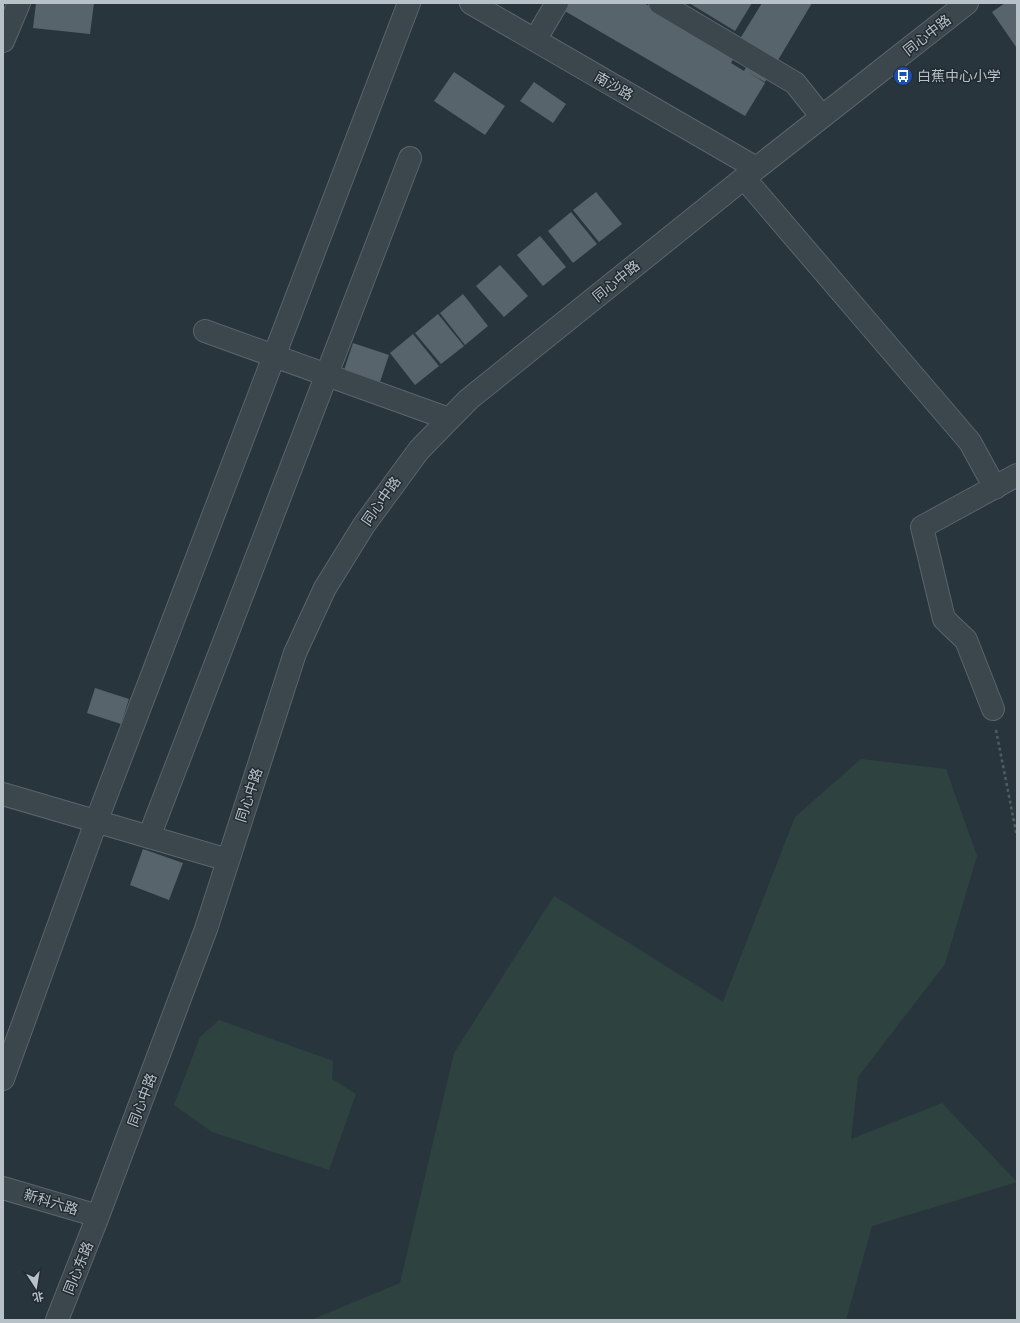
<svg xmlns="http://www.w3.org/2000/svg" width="1020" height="1323" font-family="'IBM Plex Sans','Noto Sans SC',sans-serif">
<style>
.green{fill:#2e4340}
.building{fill:#57646c}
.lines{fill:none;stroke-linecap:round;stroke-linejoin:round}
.minor-casing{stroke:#5a646b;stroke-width:24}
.path{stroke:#4c5f5d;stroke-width:2.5;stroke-dasharray:3 3;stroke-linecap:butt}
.minor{stroke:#3c464d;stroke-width:22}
.labels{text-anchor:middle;stroke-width:3;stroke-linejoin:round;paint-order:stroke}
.street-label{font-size:14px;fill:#b9c1c8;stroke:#212b32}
.poi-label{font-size:14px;fill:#b9c1c8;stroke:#212b32;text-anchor:start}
</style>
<rect width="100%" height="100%" fill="#29353d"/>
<path class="green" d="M 861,759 L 946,769 L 977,856 L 945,964 L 858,1077 L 851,1139 L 942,1103 L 1017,1182 L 872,1226 L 846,1320 L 311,1320 L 400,1283 L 454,1053 L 554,896 L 723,1002 L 795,817 Z
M 219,1020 L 333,1061 L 332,1079 L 356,1094 L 329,1170 L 212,1132 L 174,1105 L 200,1037 Z"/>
<path class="building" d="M 36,3 L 94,3 L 90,34 L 33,28 Z
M 567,3 L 644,3 L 735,56 L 731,63 L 744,71 L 755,51 L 738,42 L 762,3 L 812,3 L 765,82 L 748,72 L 765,83 L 745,116 L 563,10 Z
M 689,3 L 752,3 L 735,31 Z
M 1005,3 L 1017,3 L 1016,47 L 992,12 Z
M 454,72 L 505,106 L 485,135 L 434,101 Z
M 534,82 L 566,104 L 553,123 L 520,101 Z
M 596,192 L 622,224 L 599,242 L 573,210 Z
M 571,212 L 597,244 L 573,263 L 548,231 Z
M 540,236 L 566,267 L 543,286 L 517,255 Z
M 500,265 L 528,296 L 504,317 L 476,286 Z
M 463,294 L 488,326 L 465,345 L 440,313 Z
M 438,314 L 464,346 L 441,364 L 415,333 Z
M 413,334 L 439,366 L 415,385 L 390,353 Z
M 353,343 L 389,355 L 380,382 L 344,370 Z
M 95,688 L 129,699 L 121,724 L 87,713 Z
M 143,849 L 183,863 L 169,900 L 130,885 Z"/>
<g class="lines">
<g class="minor-casing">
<path id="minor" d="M 471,3 L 756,168
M 660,3 L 795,83 L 822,117
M 535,40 L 557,3
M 3,41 L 19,3
M 744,178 L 970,442 L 995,488
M 205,331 L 449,419
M 993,709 L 966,640 L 944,619 L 922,527 L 1017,475
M 3,794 L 228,860
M 149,837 L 410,158
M 3,1079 L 96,822 L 409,3
M 3,1188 L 98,1216
M 57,1320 L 98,1216 L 206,929 L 295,653 L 325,588 L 364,525 L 419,450 L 469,399 L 744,178 L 967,3"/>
</g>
<path class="path" d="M 996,730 L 1017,837"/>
<use href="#minor" class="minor"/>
</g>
<defs>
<g id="bus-disc" transform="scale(1)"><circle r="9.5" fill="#1a4fb4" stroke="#212b32"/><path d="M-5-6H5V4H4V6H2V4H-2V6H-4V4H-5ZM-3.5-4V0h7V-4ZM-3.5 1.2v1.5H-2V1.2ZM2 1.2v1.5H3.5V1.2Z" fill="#fff"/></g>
</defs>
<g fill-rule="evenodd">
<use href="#bus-disc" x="903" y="76"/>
</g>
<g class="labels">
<g class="street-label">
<text transform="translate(927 35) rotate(-38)" y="5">同心中路</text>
<text transform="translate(614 86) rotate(30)" y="5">南沙路</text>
<text transform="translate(616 281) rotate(-39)" y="5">同心中路</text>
<text transform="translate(381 501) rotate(-55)" y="5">同心中路</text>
<text transform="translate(249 795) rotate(-72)" y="5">同心中路</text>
<text transform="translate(142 1100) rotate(-69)" y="5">同心中路</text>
<text transform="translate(51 1202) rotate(17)" y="5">新科六路</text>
<text transform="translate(78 1268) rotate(-68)" y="5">同心东路</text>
</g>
<g class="poi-label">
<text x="917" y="81">白蕉中心小学</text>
</g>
</g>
<rect width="1020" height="1323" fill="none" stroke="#b9c1c8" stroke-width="8"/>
<g transform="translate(36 1287) rotate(168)" stroke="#212b32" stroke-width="3" paint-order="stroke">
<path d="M0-3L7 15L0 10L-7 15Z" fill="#b9c1c8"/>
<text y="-6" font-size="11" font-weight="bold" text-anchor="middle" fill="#b9c1c8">北</text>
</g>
</svg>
